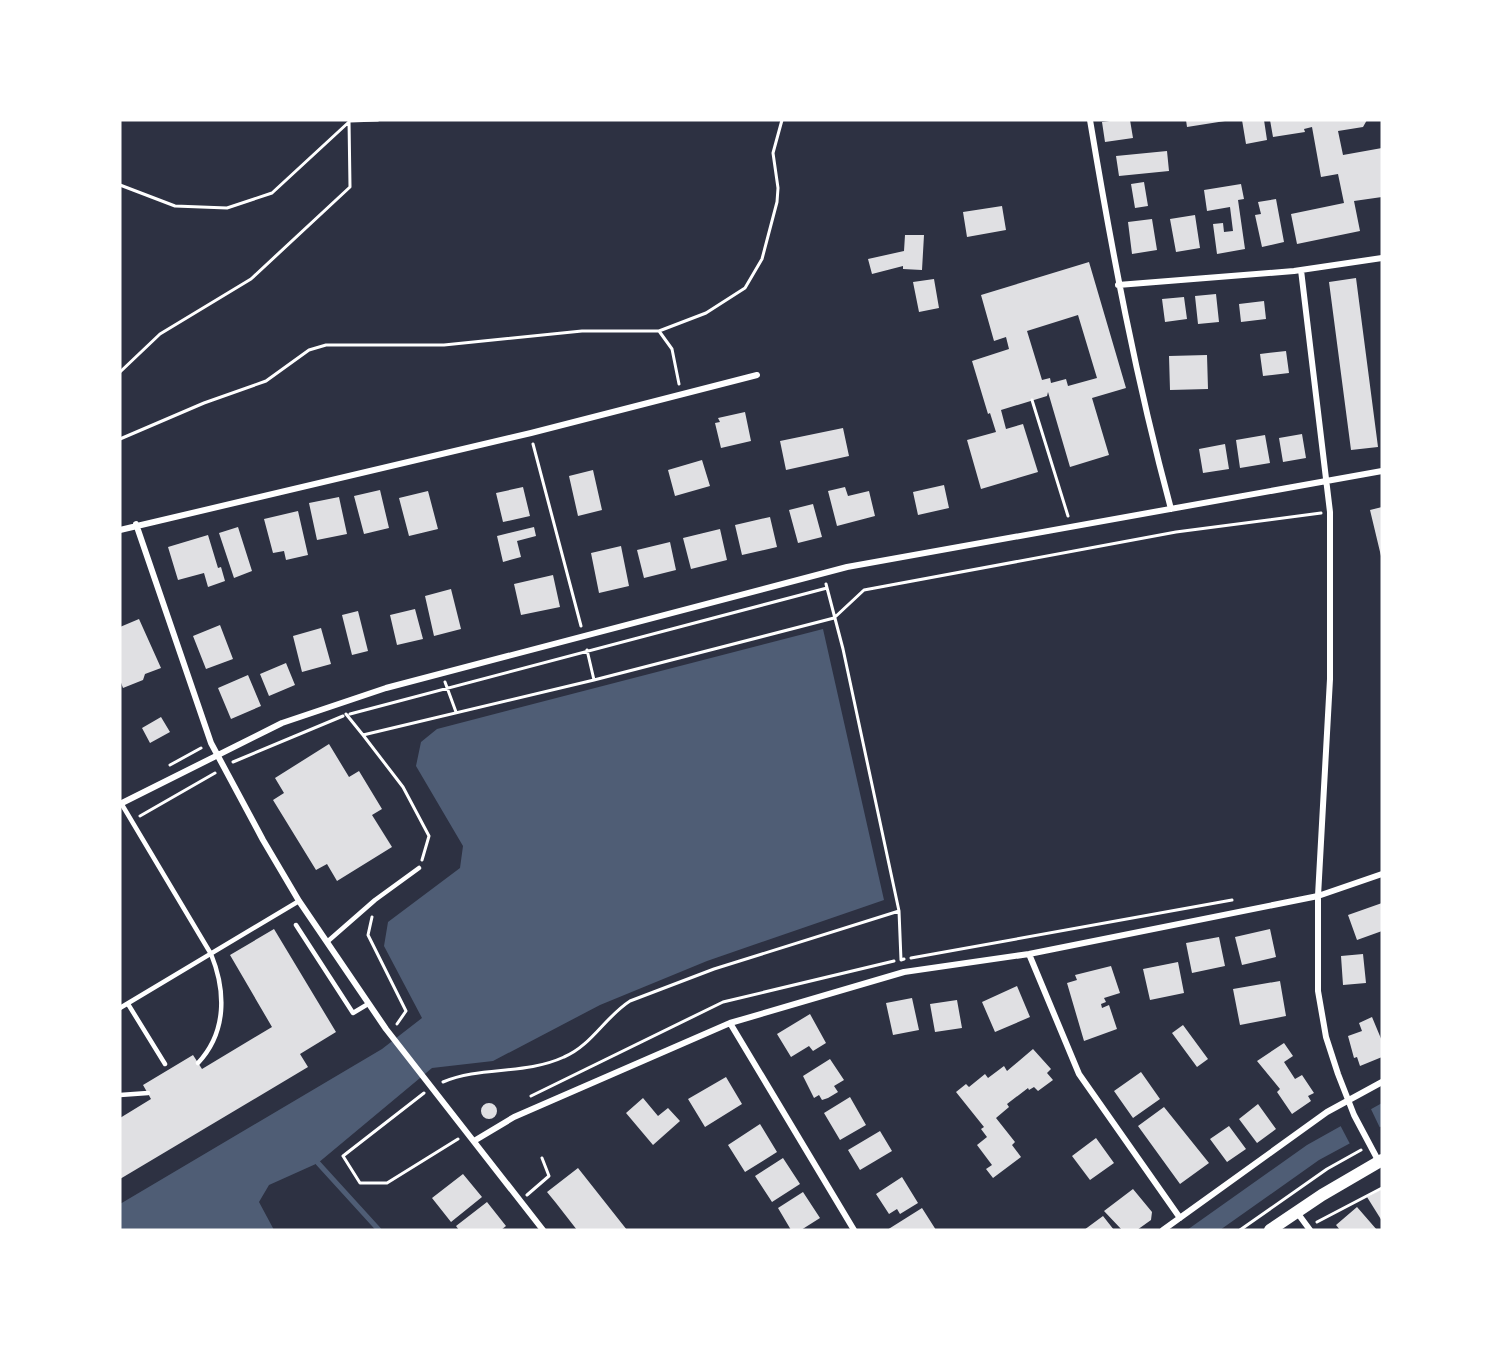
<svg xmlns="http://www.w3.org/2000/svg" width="1502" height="1350" font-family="'Open Sans',sans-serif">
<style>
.water{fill:#4f5d75}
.pier{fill:#2d3142}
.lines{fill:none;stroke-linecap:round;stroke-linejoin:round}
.stream{stroke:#4f5d75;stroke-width:5}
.building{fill:#e0e0e3;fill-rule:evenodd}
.path{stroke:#fff;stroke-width:3}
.service{stroke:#fff;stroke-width:4.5}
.minor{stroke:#fff;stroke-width:6}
.secondary{stroke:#fff;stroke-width:12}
</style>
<rect width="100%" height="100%" fill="#2d3142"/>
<path class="water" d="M 823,629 L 884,900 L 707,961 L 600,1005 L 493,1061 L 432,1068 L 318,1163 L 269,1185 L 259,1202 L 274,1230 L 120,1230 L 120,1204 L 382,1049 L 422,1018 L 384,946 L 388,922 L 460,868 L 463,846 L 416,766 L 421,742 L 437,729 Z
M 1382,1103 L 1382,1126 L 1319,1160 L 1220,1230 L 1187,1230 L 1307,1145 Z"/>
<path class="pier" d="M 1370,1107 L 1380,1128 L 1350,1144 L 1339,1123 Z"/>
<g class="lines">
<path class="stream" d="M 318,1163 L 379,1230"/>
</g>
<path class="building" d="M 1117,120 L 1130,120 L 1133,138 L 1105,142 L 1102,122 Z
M 1186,120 L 1225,120 L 1225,121 L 1187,127 Z
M 1242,120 L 1264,120 L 1267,140 L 1246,144 Z
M 1270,120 L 1367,120 L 1363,127 L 1338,131 L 1343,155 L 1382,148 L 1382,197 L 1354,201 L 1360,231 L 1297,244 L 1291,214 L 1344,203 L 1338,174 L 1321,177 L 1312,127 L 1304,129 L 1305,132 L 1273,137 Z
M 1167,151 L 1169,171 L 1119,176 L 1116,156 Z
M 1144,182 L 1148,206 L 1135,208 L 1131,184 Z
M 1241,184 L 1244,199 L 1238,200 L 1245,249 L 1217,254 L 1213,224 L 1223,223 L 1224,232 L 1233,231 L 1230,207 L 1207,211 L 1204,190 Z
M 1276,199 L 1284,242 L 1262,247 L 1255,215 L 1261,214 L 1258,202 Z
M 1002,206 L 1006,230 L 967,237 L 963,212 Z
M 1195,215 L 1200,248 L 1176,252 L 1170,219 Z
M 1152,219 L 1157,250 L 1132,254 L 1128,222 Z
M 905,235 L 924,235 L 922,270 L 903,269 L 903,266 L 872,274 L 868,259 L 904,251 Z
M 1089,262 L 1126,388 L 1092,398 L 1109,455 L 1070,467 L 1048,392 L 1047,396 L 1001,410 L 1006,429 L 1023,424 L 1038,472 L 981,489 L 967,440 L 996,432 L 990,413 L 988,414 L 972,361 L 1009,349 L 1006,337 L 994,341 L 981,295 ZM 1078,315 L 1097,378 L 1068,386 L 1066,379 L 1051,383 L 1050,378 L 1042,380 L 1027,331 Z
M 1356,278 L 1378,447 L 1351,450 L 1329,282 Z
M 934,279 L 939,308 L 919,312 L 913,282 Z
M 1216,294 L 1219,322 L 1198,324 L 1195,296 Z
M 1184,297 L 1187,319 L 1165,322 L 1162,299 Z
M 1264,301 L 1266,319 L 1241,322 L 1239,304 Z
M 1286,351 L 1289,373 L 1263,376 L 1260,354 Z
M 1207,355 L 1208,389 L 1170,390 L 1169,356 Z
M 745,412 L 751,441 L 721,448 L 715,423 L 720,422 L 718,418 Z
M 843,428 L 849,456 L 786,470 L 780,441 Z
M 1302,434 L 1306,458 L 1283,462 L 1279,438 Z
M 1265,435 L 1270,463 L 1240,468 L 1236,440 Z
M 1225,444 L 1229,469 L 1203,473 L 1199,449 Z
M 702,460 L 710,486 L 675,496 L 668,470 Z
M 593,470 L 602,510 L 578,516 L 569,476 Z
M 944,485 L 949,508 L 918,515 L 913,492 Z
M 523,487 L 530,516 L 503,522 L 496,493 Z
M 845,487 L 848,496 L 869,491 L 875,516 L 837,526 L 828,491 Z
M 380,490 L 389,528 L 364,534 L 354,496 Z
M 428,491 L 438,529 L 409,536 L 399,498 Z
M 339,497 L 347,534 L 317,540 L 309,503 Z
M 813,504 L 822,537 L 798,543 L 789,510 Z
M 1382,507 L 1382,556 L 1381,556 L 1370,510 Z
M 298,511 L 308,555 L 286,560 L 284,551 L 273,553 L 264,519 Z
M 770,517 L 777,547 L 742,555 L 735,525 Z
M 238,527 L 252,571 L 234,578 L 219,533 Z
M 534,527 L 536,536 L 517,541 L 521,557 L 503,562 L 497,536 Z
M 720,529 L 727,560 L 691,569 L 683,538 Z
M 208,535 L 218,568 L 221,567 L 225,581 L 208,587 L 204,573 L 178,580 L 168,547 Z
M 670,542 L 676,570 L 644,578 L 637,550 Z
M 621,546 L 629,586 L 599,593 L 591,553 Z
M 553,575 L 560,607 L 521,615 L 514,584 Z
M 451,589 L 461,629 L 434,636 L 425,596 Z
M 415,609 L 423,639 L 397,645 L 390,615 Z
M 358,611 L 368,651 L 352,655 L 342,615 Z
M 139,619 L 161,668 L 145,674 L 143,680 L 123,688 L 120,680 L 120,627 Z
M 220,625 L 233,659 L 206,669 L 193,636 Z
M 321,628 L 331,664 L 302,672 L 293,636 Z
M 286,663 L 295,685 L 269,696 L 260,674 Z
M 248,675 L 261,706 L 231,719 L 218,688 Z
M 161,717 L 170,732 L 150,743 L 142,728 Z
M 329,744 L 349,777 L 359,771 L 382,809 L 372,815 L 392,847 L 337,881 L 327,864 L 316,870 L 273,800 L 284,793 L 275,778 Z
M 1382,903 L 1382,931 L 1357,940 L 1348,915 Z
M 274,929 L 336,1032 L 300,1054 L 308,1067 L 120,1179 L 120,1118 L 151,1099 L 143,1085 L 193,1055 L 202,1069 L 272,1027 L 230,955 Z
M 1270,929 L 1276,957 L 1242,965 L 1235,937 Z
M 1219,937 L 1225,966 L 1192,973 L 1186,943 Z
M 1363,954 L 1366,983 L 1343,985 L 1341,956 Z
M 1178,962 L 1184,993 L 1150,1000 L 1143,969 Z
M 1111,966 L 1120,993 L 1104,998 L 1106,1002 L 1101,1004 L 1102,1008 L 1109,1005 L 1117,1029 L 1084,1041 L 1067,983 L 1077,980 L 1075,975 Z
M 1280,981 L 1286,1016 L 1240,1025 L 1233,989 Z
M 1017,986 L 1030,1017 L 995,1032 L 982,1002 Z
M 912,998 L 919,1030 L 893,1035 L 886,1003 Z
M 957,1000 L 962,1028 L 935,1032 L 930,1004 Z
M 810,1014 L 826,1043 L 813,1051 L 809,1046 L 791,1057 L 777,1034 Z
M 1372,1017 L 1382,1041 L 1382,1057 L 1360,1066 L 1357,1057 L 1354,1058 L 1348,1036 L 1362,1031 L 1359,1023 Z
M 1183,1025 L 1208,1059 L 1197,1067 L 1172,1033 Z
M 1284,1043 L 1293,1056 L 1284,1062 L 1295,1079 L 1302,1075 L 1314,1093 L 1308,1096 L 1311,1101 L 1292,1114 L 1277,1092 L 1280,1089 L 1257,1061 Z
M 1033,1049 L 1051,1069 L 1047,1073 L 1053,1080 L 1038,1091 L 1034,1087 L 1029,1090 L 1028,1088 L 1007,1104 L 1009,1107 L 996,1118 L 1015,1142 L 1012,1145 L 1021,1157 L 993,1178 L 986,1169 L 992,1165 L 977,1145 L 987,1137 L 981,1129 L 984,1127 L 956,1092 L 966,1084 L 969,1087 L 985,1074 L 988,1078 L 1004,1066 L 1007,1071 Z
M 830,1059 L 844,1080 L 834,1086 L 838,1092 L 828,1098 L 822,1100 L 819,1095 L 814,1098 L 803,1076 Z
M 1141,1072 L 1160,1099 L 1133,1118 L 1114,1091 Z
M 726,1077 L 742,1104 L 705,1127 L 688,1099 Z
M 850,1097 L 866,1125 L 840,1140 L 824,1113 Z
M 643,1098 L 658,1116 L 668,1108 L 680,1121 L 653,1145 L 626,1113 Z
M481 1111a8 8 0 1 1 16 0a8 8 0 1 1-16 0Z
M 1258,1104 L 1276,1129 L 1257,1143 L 1239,1119 Z
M 1164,1107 L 1209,1163 L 1180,1184 L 1138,1126 Z
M 760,1124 L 777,1152 L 745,1172 L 728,1145 Z
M 1229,1126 L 1246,1149 L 1227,1162 L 1210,1139 Z
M 880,1131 L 892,1151 L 860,1170 L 848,1150 Z
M 1096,1138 L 1114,1163 L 1090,1180 L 1072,1156 Z
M 783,1158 L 800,1184 L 772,1202 L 755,1176 Z
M 578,1168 L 627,1230 L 577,1230 L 556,1203 L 547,1192 Z
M 463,1174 L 482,1197 L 451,1222 L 432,1198 Z
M 902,1177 L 918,1203 L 900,1214 L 897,1209 L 889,1214 L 876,1194 Z
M 1133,1189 L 1152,1212 L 1151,1220 L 1137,1230 L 1122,1230 L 1104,1211 Z
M 1382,1189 L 1382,1221 L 1367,1197 Z
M 803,1192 L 820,1218 L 801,1230 L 791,1230 L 778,1208 Z
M 487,1202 L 506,1226 L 501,1230 L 459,1230 L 456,1226 Z
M 1357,1207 L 1377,1230 L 1340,1230 L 1336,1225 Z
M 922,1208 L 936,1230 L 887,1230 Z
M 1103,1216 L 1114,1230 L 1084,1230 Z"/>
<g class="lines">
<path class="path" d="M 120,185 L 175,206 L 227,208 L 272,193 L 350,121 L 378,120
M 659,331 L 672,349 L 679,384
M 120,372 L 160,334 L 251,279 L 350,187 L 349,120
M 1032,400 L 1068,516
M 120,439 L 204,403 L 266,381 L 309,350 L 326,345 L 444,345 L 582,331 L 659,331 L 706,313 L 745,288 L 762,259 L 777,202 L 778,188 L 773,153 L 782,120
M 533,444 L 581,626
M 826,584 L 843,649 L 899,911 L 901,960 L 904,959
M 587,650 L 594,680
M 445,682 L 456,712
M 346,714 L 363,735 L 594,680 L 834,618 L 864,590 L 1176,532 L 1321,513
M 350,714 L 827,588
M 363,735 L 403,787 L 429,836 L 422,860
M 233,762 L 343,716
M 170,765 L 201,748
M 140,816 L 215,773
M 372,917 L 368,935 L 406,1011 L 397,1024
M 911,958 L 1232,900
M 443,1082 C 481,1066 525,1075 564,1057 C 592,1045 605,1017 630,1001 L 714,969 L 899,911
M 424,1093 L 343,1156 L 360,1183 L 387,1183 L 458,1139
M 531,1096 L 723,1002 L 894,961
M 527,1195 L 549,1176 L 542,1158
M 1317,1222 L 1382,1188
M 1240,1230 L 1327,1169 L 1361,1150"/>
<path class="service" d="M 121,803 L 211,954 C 226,991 227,1032 198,1063
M 296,925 L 353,1013 L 368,1004
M 327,942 L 375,900 L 419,868
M 128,1004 L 165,1064
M 120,1008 L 299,901
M 120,1095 L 148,1093"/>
<path class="minor" d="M 1090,120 C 1112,252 1136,379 1171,509
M 1301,270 L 1330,512 L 1330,679 L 1318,896 L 1318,991 L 1326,1037 L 1338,1074 L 1354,1115 L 1379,1162
M 1118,285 L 1294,271 L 1382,258
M 136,524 L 211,743 L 263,840 L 299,901 L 386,1029 L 543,1230
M 120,530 L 531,433 L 757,375
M 120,804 L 282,723 L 386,688 L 847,567 L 1382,471
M 1029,954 L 1079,1074 L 1180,1218
M 730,1023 L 854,1230
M 474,1141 L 514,1117 L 730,1023 L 904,972 L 1029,954 L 1318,896 L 1382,874
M 1296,1211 L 1310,1230
M 1163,1230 L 1327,1112 L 1382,1082"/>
<path class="secondary" d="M 1270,1230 L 1322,1195 L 1382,1160"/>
</g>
<rect width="1502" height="1350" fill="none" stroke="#ffffff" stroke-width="243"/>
</svg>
